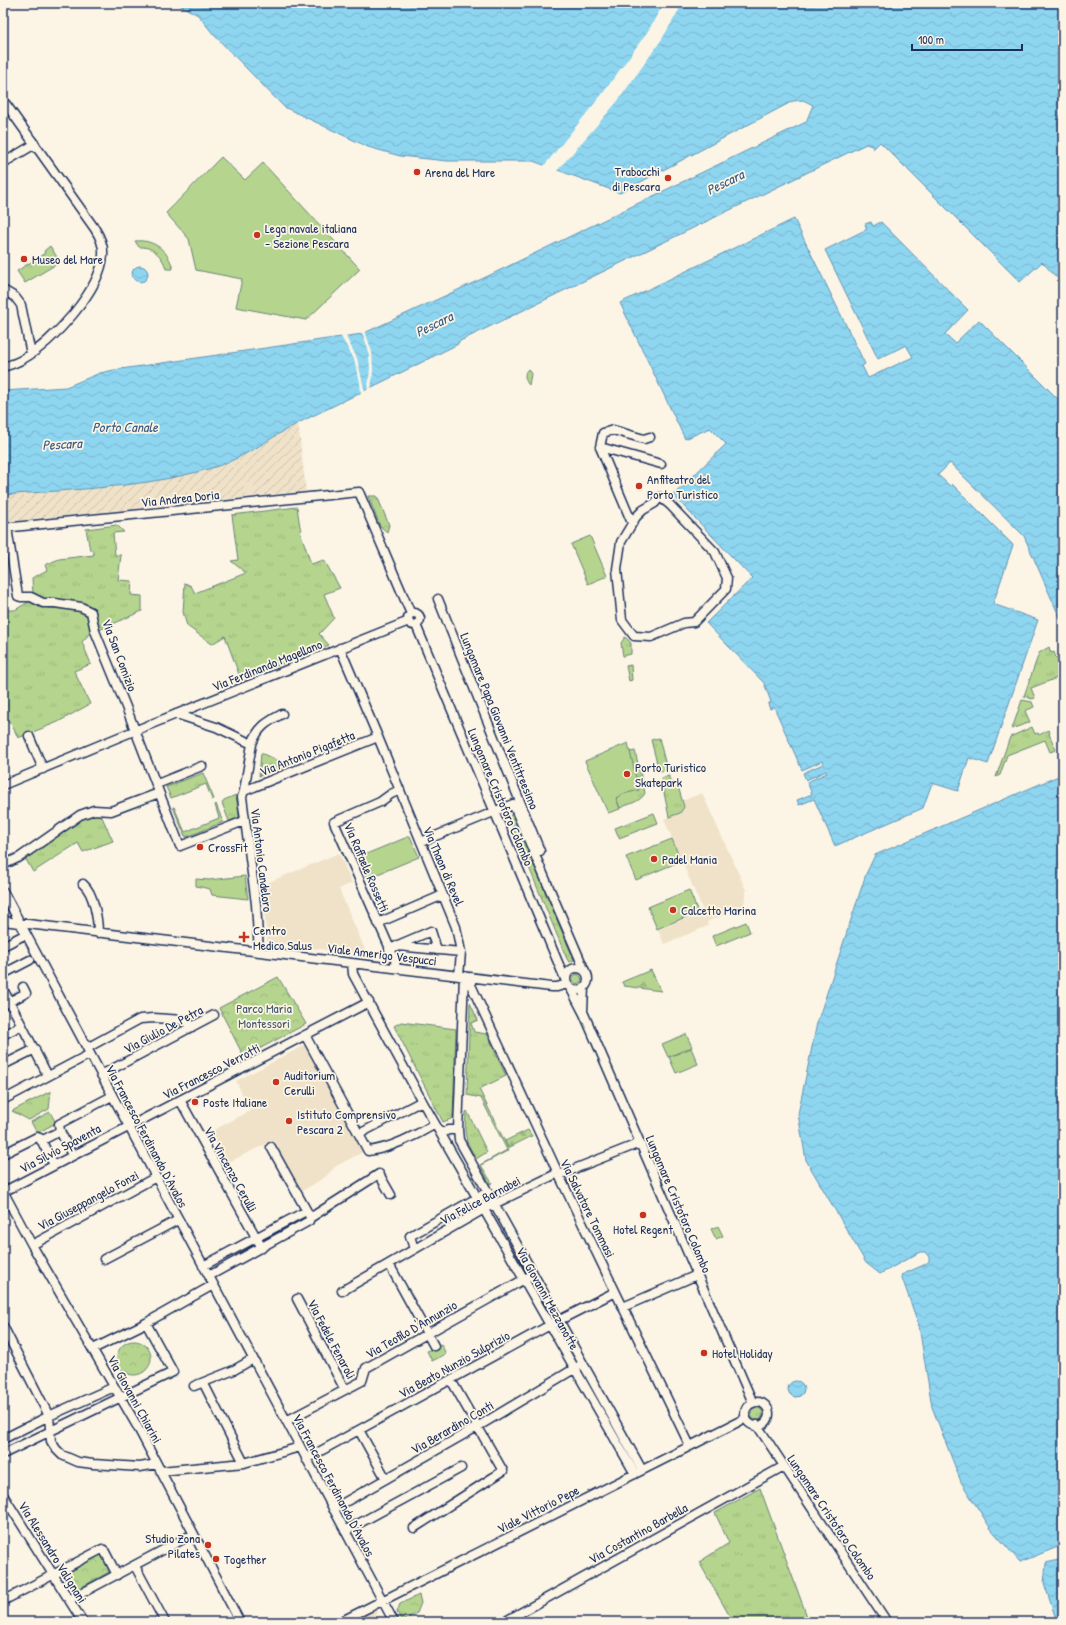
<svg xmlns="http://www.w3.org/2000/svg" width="1066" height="1625" font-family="'Patrick Hand',sans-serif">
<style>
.built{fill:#efe2c8}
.industrial{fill:url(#industrial-furrows)}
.grass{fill:url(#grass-tufts);stroke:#688276}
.forest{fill:url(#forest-firs);stroke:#688276}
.park{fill:url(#park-crowns);stroke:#688276}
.garden{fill:#b5d58e;stroke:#688276}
.water{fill:url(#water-waves);stroke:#6093b6}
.pier{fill:#fcf5e5}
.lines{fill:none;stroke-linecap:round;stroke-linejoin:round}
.minor-casing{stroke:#1b2f5e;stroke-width:11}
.minor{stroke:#fcf5e5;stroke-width:8}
.poi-dot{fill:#c8321e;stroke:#fcf5e5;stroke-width:1.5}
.labels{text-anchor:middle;stroke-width:3.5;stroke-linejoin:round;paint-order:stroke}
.poi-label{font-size:13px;fill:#1b2f5e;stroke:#fcf5e5;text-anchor:start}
.street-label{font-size:13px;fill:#1b2f5e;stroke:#fcf5e5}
.park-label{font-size:13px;fill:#42586a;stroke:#fcf5e5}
.water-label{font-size:14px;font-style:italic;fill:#385882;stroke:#fcf5e5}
</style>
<defs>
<pattern id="industrial-furrows" width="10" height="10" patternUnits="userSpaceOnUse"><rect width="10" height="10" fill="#efe2c8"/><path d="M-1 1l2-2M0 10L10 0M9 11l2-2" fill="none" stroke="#ccc2ae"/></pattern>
<pattern id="grass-tufts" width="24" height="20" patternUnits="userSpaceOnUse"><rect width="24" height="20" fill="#b5d58e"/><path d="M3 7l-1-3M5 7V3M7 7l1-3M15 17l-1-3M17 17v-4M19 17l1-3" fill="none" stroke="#9bb77d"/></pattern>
<pattern id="forest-firs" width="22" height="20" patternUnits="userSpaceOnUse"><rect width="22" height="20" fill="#b5d58e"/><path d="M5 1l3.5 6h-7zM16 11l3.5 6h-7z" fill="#9bb77d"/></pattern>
<pattern id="park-crowns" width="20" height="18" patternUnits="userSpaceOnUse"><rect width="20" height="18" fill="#b5d58e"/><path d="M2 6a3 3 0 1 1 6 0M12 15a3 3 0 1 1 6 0" fill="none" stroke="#9bb77d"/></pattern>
<pattern id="water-waves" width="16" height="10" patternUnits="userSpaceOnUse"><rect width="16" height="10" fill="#8ed5f0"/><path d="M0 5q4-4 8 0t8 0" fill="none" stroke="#7ab7d0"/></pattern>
</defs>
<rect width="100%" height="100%" fill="#fcf5e5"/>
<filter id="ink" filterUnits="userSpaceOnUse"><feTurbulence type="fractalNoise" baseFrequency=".025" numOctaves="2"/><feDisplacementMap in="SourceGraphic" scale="8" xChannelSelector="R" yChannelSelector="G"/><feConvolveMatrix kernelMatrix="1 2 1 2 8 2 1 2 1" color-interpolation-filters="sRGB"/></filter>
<g filter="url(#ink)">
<path class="built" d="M 702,793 L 746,890 L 744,906 L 707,922 L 708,926 L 664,944 L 658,930 L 703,911 L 664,819 L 680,812 L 684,807 L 682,801 Z
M 339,853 L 352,883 L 339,889 L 366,952 L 358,951 L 356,954 L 267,942 L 262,885 Z
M 305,1045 L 363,1152 L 336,1166 L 325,1177 L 301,1192 L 274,1140 L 227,1163 L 210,1132 L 250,1111 L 236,1081 Z
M 374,1605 L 378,1613 L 364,1622 L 342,1622 Z"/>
<path class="industrial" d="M 298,423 L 306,491 L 3,522 L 3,495 L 132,484 L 178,476 L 218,466 L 243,456 Z"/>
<path class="grass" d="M 50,246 L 60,262 L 25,283 L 17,271 L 45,253 L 44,251 Z
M 297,507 L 300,527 L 302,530 L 300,531 L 311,564 L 324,560 L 340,588 L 324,594 L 334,618 L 319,634 L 329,645 L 241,680 L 225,636 L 212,644 L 187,626 L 183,612 L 185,583 L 191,586 L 195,593 L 246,573 L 231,561 L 238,560 L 232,515 Z
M 117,525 L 124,532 L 113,533 L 115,555 L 121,555 L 118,580 L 132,581 L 131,595 L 142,596 L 142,611 L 97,631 L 93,607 L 38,598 L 33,594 L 32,578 L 47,570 L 45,565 L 59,559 L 94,555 L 93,550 L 90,550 L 86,529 Z
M 30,601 L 48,608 L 81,610 L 89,616 L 90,633 L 82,642 L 91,664 L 74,671 L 90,704 L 58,722 L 18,738 L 12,725 L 3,715 L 3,610 L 15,610 Z
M 625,637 L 631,643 L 631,654 L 623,656 L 621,643 Z
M 1049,647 L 1051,653 L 1054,652 L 1056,658 L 1060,656 L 1063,663 L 1063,690 L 1057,678 L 1031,688 L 1035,698 L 1032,699 L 1024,696 L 1039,653 Z
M 631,665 L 632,680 L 629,681 L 626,666 Z
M 1022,700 L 1032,702 L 1034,707 L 1025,711 L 1030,722 L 1012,729 Z
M 1032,727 L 1035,734 L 1038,733 L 1039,735 L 1049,730 L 1050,733 L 1049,734 L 1056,750 L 1050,752 L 1045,740 L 1007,755 L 1000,775 L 996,777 L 1010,737 Z
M 659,738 L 667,770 L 659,771 L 651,740 Z
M 635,751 L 645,793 C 641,802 628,804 620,808 L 616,798 L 623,794 L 630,752 Z
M 261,753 L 289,766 L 259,776 Z
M 203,773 L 214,799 L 212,800 L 206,784 L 171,798 L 166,787 Z
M 669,776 L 669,779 L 678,786 L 684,807 L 680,813 L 669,817 L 661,778 Z
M 236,795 L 239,817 L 229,821 L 222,803 L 224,800 Z
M 216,804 L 223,822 L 187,837 L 185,836 L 173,807 L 174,807 L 185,832 L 219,818 L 215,805 Z
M 91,813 L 99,813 L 101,815 L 113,841 L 83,852 L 78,843 L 33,872 L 24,856 L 65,827 Z
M 654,813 L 658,823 L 619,838 L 615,828 Z
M 510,815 L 513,815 L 574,960 L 569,962 L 567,959 L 508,817 Z
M572.5 979a4.5 4.5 0 1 1 9 0a4.5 4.5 0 1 1-9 0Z
M 470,1003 L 478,1020 L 471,1023 L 474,1032 L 487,1034 L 506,1076 L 479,1089 L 509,1150 L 481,1165 L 492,1183 L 490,1184 L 480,1165 L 507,1150 L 481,1098 L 467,1095 Z
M 401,1022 L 456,1029 L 453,1116 L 451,1119 L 443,1122 L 394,1026 Z
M 51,1091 L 49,1109 L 29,1120 L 12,1111 Z
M 467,1111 L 487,1152 L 476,1159 L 467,1142 L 465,1131 L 466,1112 Z
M 50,1112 L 56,1123 L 37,1133 L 31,1122 Z
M 441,1344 L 446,1354 L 432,1361 L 427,1351 Z
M751 1414a6 6 0 1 1 12 0a6 6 0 1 1-12 0Z
M 760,1488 L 809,1622 L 733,1622 L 699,1562 L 729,1543 L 715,1513 Z
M 419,1595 L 421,1603 L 417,1613 L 402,1621 L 397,1612 L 400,1604 Z"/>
<path class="forest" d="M 528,369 L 531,374 L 529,385 C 525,381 523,373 528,369 Z
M 651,970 L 661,991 L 624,986 L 622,982 Z
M 528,1130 L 532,1136 L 508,1148 L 505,1141 Z"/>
<path class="park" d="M 368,496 L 377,496 L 389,525 L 387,532 L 380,526 Z
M 278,977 L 306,1024 L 244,1057 L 219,1008 Z
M117 1358a17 17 0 1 1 34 0a17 17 0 1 1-34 0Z
M 102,1554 L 111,1571 L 76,1590 L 66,1574 Z"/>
<path class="garden" d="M 221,157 L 245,180 L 263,163 L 360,269 L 306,320 L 236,307 L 242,279 L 196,270 L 189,239 L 166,213 Z
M 135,241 C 154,239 169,251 173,269 L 166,269 C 163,256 152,246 139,247 Z
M 590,536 L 607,576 L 588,584 L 571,544 Z
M 628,743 L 639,790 L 623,794 L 616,798 L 620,809 L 608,813 L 585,761 Z
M 410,836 L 419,857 L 368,878 L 359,857 Z
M 672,839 L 681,861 L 636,880 L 626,857 Z
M 245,876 L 248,899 L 212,895 L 210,889 L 196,886 L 196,879 L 209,880 Z
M 689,890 L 698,912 L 657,929 L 648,907 Z
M 746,922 L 750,932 L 716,946 L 712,936 Z
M 686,1034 L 692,1047 L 668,1057 L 662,1044 Z
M 691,1048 L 698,1064 L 676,1073 L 669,1057 Z
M 718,1226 L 723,1236 L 716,1239 L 711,1229 Z"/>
<path class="water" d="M 176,3 L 1063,3 L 1063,278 L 1060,281 L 1042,262 L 1020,282 L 880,142 L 873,149 L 872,146 L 866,144 L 458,342 L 458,344 C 405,371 352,397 298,423 C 271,437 248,456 218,466 C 149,488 75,489 3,495 L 3,391 L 66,387 L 100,373 L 114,370 L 362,334 L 486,277 L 806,122 L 813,105 L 803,100 L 793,101 L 620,193 L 533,161 L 447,161 L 400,156 L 368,147 L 284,107 L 214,35 L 198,15 Z
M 794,219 L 865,364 L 862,366 L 868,378 L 913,357 L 906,345 L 878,359 L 825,250 L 867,229 L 865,224 L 871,222 L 873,226 L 881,222 L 968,310 L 945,334 L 955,343 L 979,320 L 1063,404 L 1063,625 L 1024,536 L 950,463 L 938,475 L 950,486 L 952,484 L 1013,545 L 993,604 L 1038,620 L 988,764 L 969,758 L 958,791 L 932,783 L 923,808 L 835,846 L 814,799 L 799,805 L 797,800 L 812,794 L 807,782 L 827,773 L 826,771 L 806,780 L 803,773 L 823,764 L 822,761 L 802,770 L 774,707 L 770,709 L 768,704 L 771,702 L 764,683 L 706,623 L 752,578 L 673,495 L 684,485 L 681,482 L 685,479 L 688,481 L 726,444 L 710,428 L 685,439 L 620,303 Z
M132 274a8 8 0 1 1 16 0a8 8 0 1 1-16 0Z
M 1063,774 L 1063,1545 L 1020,1562 L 991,1529 L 961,1482 L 932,1407 L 919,1326 L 901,1275 L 926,1264 L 929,1261 L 929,1257 L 925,1252 L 920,1252 L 880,1274 L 866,1263 L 806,1160 L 798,1114 L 817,1023 L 866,874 L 875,855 Z
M788 1389a8 8 0 1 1 16 0a8 8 0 1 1-16 0Z
M 1063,1559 L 1063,1622 L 1057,1622 L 1044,1583 L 1046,1563 Z"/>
<path class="pier" d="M 664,3 L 683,3 L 662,39 L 617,102 L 556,172 L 543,167 L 603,93 L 648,31 Z
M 365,331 L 372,352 L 373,370 L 371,390 L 367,392 L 369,380 L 370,367 L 368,348 L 362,332 Z
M 340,335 L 345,335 L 357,358 L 365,393 L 361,395 L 360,382 L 354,359 Z"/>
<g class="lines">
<g class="minor-casing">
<path id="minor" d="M 3,100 L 95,229 C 100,237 104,246 103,255 C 101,290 52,343 23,359 C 17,363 10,365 3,367
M 3,163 L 35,144
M 3,290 L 15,297 L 21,305 L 31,354
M 600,447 L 603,433 L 613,430 L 644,439 L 650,437
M 660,497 L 670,505 L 715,552 L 727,578 L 726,589 L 694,622 L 684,623 L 651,637 L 634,636 L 622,620 L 617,569 L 621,542 L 636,517 L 643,510 L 655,503 Z
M 632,523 L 600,447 L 661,464
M 3,528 L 359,492 L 411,614
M 7,528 L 18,596 L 21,597 L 31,597 L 43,603 L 55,603 L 81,607 L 91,612 L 95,631 L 126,707 L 180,846 L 244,821
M 438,599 L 540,851
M408 619a6 6 0 1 1 12 0a6 6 0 1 1-12 0Z
M 416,625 L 565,979
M 340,648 L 378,737 L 456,927 L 461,952 L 459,976
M 176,714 L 216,727 L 252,744 L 244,791 L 242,797 L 256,904 L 259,952
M 29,736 L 43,769
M 252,744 C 258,727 267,722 282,714
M 157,784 L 202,766
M 3,785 L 119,737 L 409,621
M 244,791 L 378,737
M 421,842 L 513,804 L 585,971
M 3,865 L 20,857 L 80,815 L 94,810 L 111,811 L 159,793
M 83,884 C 94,893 98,920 98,933
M 3,891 L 394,1622
M 3,921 L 551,987 L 557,987 L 567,984
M 378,923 L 443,895
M 398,945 L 431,931 L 437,950
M 3,946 L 26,934
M 389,949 L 397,946 L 461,952
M 352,963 L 353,974 L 422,1101 L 635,1474
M566 979a11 11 0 1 1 22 0a11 11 0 1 1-22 0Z
M 396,968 L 395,960 L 334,822 L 380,802 L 391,794 L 400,790
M 3,974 L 30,960
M 464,976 L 458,1130 L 459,1140 L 642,1470
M 471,977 L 471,985 L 558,1173 L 690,1446
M 3,989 L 48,1076
M 571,989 L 584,1014 L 753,1403
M 3,1005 L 26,993 L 23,987
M 583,1011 L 584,987
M 3,1035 L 22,1025
M 305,1035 L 368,1151 C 389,1149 417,1135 435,1124
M 87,1048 L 140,1019 L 154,1018 L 183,1020 L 188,1022 L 192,1027
M 3,1065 L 35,1049
M 101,1075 L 214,1015
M 3,1100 L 90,1054
M 180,1100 L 262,1248
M 359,1134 L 422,1101
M 441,1134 L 448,1130 L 458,1130
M 41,1141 L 60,1131
M 271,1147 L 309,1215
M 3,1154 L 37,1137 L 40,1138 L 54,1165
M 72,1155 L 60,1131 L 59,1124 L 112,1096
M 559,1175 L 640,1143
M 3,1191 L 32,1245 L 137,1426 L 240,1622
M 3,1192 L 369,1002
M 32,1245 L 156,1177
M 414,1249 L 410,1236 L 482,1195
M 104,1259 L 178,1220
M 389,1264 L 434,1346
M 203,1266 L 306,1211
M 209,1276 L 309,1221 L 310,1218 L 379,1174 L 391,1195
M 342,1291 L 484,1209 L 558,1173
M 297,1299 L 345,1390
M 623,1307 L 697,1275
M 3,1326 L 49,1416 L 51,1441 L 56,1449 L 62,1455 L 78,1462 L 93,1464 L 140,1467 L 157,1464
M 93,1349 L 146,1323 L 213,1285
M 194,1386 L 234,1370 L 253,1359
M 205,1386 L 244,1463
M745 1414a12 12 0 1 1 24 0a12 12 0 1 1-24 0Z
M 286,1421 L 362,1381 L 366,1368 L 528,1277
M 757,1425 L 887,1622
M 359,1430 L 386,1479
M 3,1439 L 49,1416 L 114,1387
M 3,1454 L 173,1372 L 146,1323
M 306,1459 L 550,1325 L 615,1292
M 161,1471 L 244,1463 L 300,1447
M 3,1495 L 83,1622
M 333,1509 L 477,1427 L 579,1366
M 414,1528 L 503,1471 L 451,1380
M 345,1531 L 461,1468
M 135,1566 L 165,1622
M 69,1600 L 193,1534
M 3,1601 L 102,1549 L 104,1550 L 117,1575
M 340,1622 L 746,1418
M 504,1622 L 784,1466"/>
</g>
<use href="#minor" class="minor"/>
</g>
</g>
<g class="poi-dot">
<circle cx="417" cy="172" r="4"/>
<circle cx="668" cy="178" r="4"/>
<circle cx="257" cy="235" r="4"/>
<circle cx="24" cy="259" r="4"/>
<circle cx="639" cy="486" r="4"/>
<circle cx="627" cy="774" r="4"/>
<circle cx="200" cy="847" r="4"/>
<circle cx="654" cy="859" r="4"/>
<circle cx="673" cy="910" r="4"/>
<path d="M242 931h4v4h4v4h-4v4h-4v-4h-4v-4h4z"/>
<circle cx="276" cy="1082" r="4"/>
<circle cx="195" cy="1102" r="4"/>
<circle cx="289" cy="1121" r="4"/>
<circle cx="643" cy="1215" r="4"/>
<circle cx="704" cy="1353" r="4"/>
<circle cx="208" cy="1545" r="4"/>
<circle cx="216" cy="1559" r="4"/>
</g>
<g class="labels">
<g class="poi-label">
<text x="660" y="176" text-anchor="end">Trabocchi<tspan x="660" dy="15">di Pescara</tspan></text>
<text x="425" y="177">Arena del Mare</text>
<text x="265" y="233">Lega navale italiana<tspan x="265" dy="15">- Sezione Pescara</tspan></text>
<text x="32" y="264">Museo del Mare</text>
<text x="647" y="484">Anfiteatro del<tspan x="647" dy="15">Porto Turistico</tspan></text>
<text x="635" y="772">Porto Turistico<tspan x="635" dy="15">Skatepark</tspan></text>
<text x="208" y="852">CrossFit</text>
<text x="662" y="864">Padel Mania</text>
<text x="681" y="915">Calcetto Marina</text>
<text x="253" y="935">Centro<tspan x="253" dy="15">Medico Salus</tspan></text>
<text x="284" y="1080">Auditorium<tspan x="284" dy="15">Cerulli</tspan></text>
<text x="203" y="1107">Poste Italiane</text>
<text x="297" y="1119">Istituto Comprensivo<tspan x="297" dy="15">Pescara 2</tspan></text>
<text x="643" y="1234" text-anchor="middle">Hotel Regent</text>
<text x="712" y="1358">Hotel Holiday</text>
<text x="200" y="1543" text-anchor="end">Studio Zona<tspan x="200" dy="15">Pilates</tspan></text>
<text x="224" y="1564">Together</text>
</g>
<g class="street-label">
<text transform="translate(180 498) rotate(-6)" y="5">Via Andrea Doria</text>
<text transform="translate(120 655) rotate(69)" y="5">Via San Comizio</text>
<text transform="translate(267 665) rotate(-22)" y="5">Via Ferdinando Magellano</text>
<text transform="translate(500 721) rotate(68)" y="5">Lungomare Papa Giovanni Ventitreesimo</text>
<text transform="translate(307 753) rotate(-22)" y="5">Via Antonio Pigafetta</text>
<text transform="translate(501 797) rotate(67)" y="5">Lungomare Cristoforo Colombo</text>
<text transform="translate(262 860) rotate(83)" y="5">Via Antonio Candeloro</text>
<text transform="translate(444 866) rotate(67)" y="5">Via Thaon di Revel</text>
<text transform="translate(367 867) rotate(67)" y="5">Via Raffaele Rossetti</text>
<text transform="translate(382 954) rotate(7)" y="5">Viale Amerigo Vespucci</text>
<text transform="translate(163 1029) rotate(-28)" y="5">Via Giulio De Petra</text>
<text transform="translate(211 1071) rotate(-27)" y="5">Via Francesco Verrotti</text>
<text transform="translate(147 1136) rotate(62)" y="5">Via Francesco Ferdinando D'Avalos</text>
<text transform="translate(60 1148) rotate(-28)" y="5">Via Silvio Spaventa</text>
<text transform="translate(231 1169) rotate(61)" y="5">Via Vincenzo Cerulli</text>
<text transform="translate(88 1200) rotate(-28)" y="5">Via Giuseppangelo Fonzi</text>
<text transform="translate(480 1200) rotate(-28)" y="5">Via Felice Barnabei</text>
<text transform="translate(679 1204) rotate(67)" y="5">Lungomare Cristoforo Colombo</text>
<text transform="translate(588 1208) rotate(64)" y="5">Via Salvatore Tommasi</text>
<text transform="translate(548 1298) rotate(61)" y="5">Via Giovanni Mezzanotte</text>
<text transform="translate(411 1329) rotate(-30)" y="5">Via Teofilo D'Annunzio</text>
<text transform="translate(332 1339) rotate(62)" y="5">Via Fedele Fenaroli</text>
<text transform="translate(454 1364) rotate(-29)" y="5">Via Beato Nunzio Sulprizio</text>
<text transform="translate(135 1399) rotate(61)" y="5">Via Giovanni Chiarini</text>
<text transform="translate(452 1427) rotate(-30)" y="5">Via Berardino Conti</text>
<text transform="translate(334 1485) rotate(62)" y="5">Via Francesco Ferdinando D'Avalos</text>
<text transform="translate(538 1509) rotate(-27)" y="5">Viale Vittorio Pepe</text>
<text transform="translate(832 1517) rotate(56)" y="5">Lungomare Cristoforo Colombo</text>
<text transform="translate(638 1533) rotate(-29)" y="5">Via Costantino Barbella</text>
<text transform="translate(53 1552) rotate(58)" y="5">Via Alessandro Valignani</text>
</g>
<g class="park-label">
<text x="264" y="1013">Parco Maria<tspan x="264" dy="15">Montessori</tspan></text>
</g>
<g class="water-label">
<text transform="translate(725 182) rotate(-26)" y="5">Pescara</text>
<text transform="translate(434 324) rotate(-26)" y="5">Pescara</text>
<text x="125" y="432">Porto Canale</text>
<text transform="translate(62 444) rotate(-3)" y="5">Pescara</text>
</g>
</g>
<rect width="1066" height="1625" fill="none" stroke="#fcf5e5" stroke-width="16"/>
<rect x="8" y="8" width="1050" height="1609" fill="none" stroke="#1b2f5e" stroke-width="1.5" filter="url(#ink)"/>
<path d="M912 44v6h110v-6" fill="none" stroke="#1b2f5e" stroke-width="2"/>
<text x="918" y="44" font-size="12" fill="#1b2f5e" stroke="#fcf5e5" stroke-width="3" paint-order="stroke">100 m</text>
</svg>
